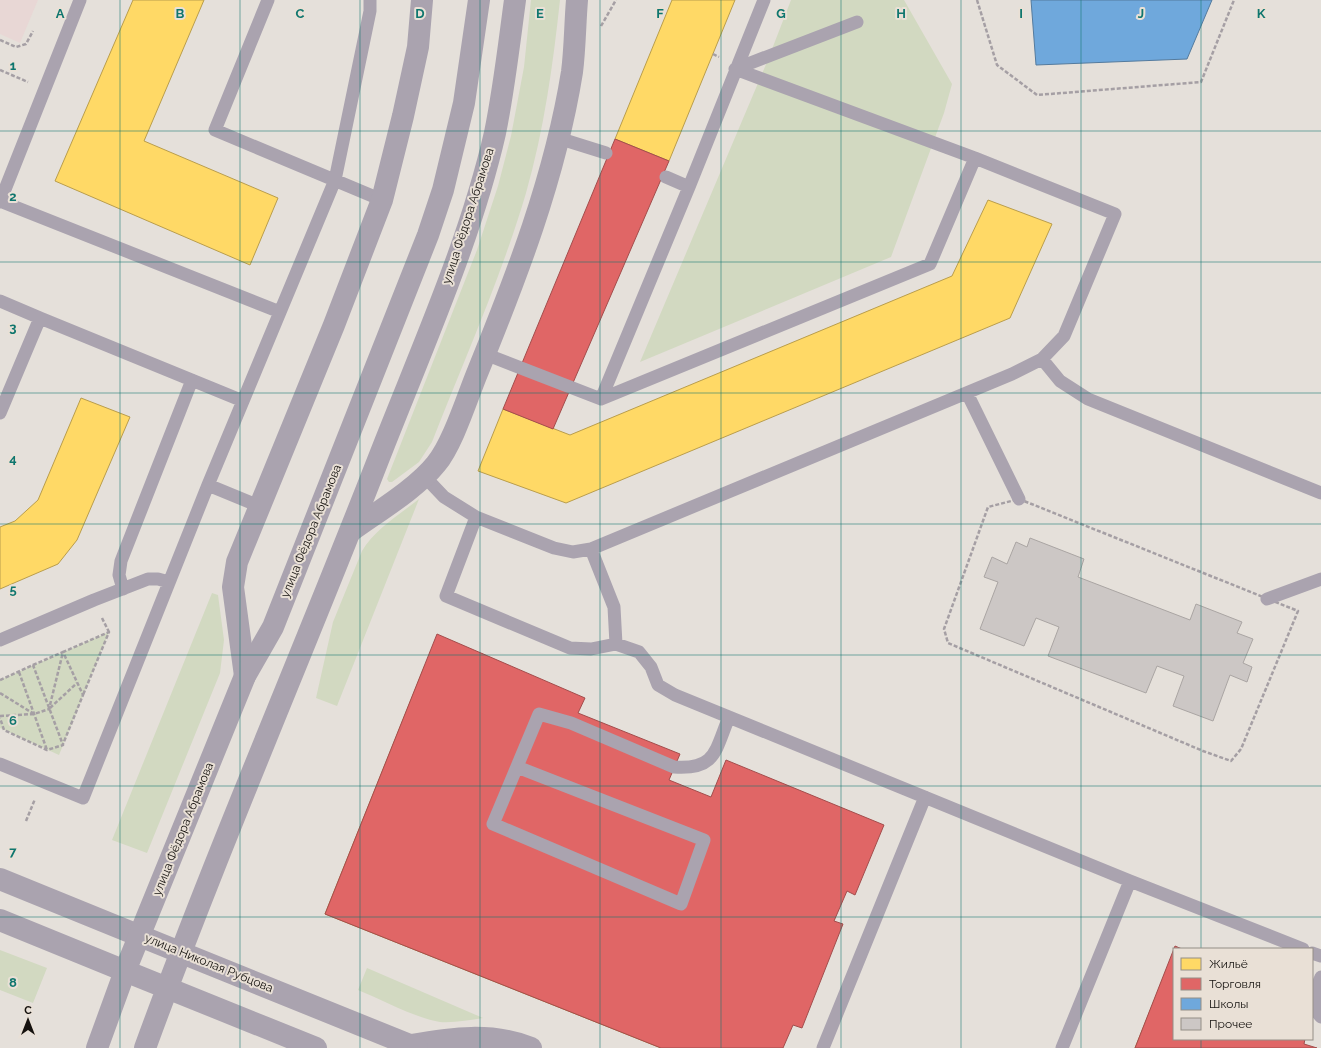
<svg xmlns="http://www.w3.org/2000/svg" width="1321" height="1048" font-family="Raleway,sans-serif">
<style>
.education{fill:#e8d7d5}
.green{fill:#d2d9c1}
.homes{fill:#ffd966;stroke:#b99d4c}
.shops{fill:#e06666;stroke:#a34d4c}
.schools{fill:#6fa8dc;stroke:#547b9e}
.building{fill:#ccc7c5;stroke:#aaa5a3}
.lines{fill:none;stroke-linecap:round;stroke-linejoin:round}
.path{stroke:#a59fa4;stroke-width:2.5;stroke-dasharray:4 2;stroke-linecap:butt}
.service{stroke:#aaa3af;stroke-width:13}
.minor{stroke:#aaa3af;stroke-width:22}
.tertiary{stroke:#aaa3af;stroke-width:22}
.grid{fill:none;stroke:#0f766e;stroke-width:1;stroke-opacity:0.55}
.labels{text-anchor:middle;stroke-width:4;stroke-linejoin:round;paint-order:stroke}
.street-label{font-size:12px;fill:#15120f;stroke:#e9e0d6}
.grid-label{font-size:13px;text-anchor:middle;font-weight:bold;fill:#0f766e;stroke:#e9e0d6;stroke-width:4;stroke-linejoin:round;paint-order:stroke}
</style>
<rect width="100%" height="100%" fill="#e5e0da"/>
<path class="education" d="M 0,0 L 38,0 L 20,43 L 0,34 Z"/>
<path class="green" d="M 531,0 L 560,0 C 553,65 544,130 526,193 C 501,278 464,360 432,442 L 419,462 L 392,482 L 389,482 L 387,479 L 477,250 L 498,186 L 511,136 L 524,67 Z
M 791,0 L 904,0 L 952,84 L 944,113 L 891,257 L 640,362 L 767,62 Z
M 419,499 L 337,706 L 316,698 L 333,622 L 362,551 C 375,529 399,515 419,499 Z
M 212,593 L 218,595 L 224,640 L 220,673 L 147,853 L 112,840 Z
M 109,632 L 59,755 L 0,728 L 0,680 Z
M 0,950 L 47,968 L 33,1003 L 0,990 Z
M 367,968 L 483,1018 C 469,1020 454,1023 440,1022 C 418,1019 380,999 358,990 Z"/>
<path class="homes" d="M 133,0 L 204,0 L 144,141 L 278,198 L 250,265 L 55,181 Z
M 672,0 L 735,0 L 669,161 L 615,139 Z
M 988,200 L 1052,224 L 1010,318 L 566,503 L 478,471 L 503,409 L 570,435 L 952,276 Z
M 81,398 L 130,417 L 77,540 L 58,564 L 0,589 L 0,527 L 15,521 L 38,500 Z
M 425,665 L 496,694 L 413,902 L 494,934 L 511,890 L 641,941 L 623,985 L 711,1021 L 794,814 L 857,839 L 773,1048 L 661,1048 L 325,914 Z
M 1166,971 L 1174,975 L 1174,1039 L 1222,1039 L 1218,1048 L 1135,1048 Z"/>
<path class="shops" d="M 615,139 L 669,161 L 553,429 L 503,409 Z
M 437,634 L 585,698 L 578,713 L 680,754 L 669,780 L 711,797 L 726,760 L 884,825 L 855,895 L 847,891 L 834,921 L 843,924 L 802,1028 L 793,1025 L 783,1048 L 661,1048 L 325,914 Z
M 1175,946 L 1182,949 L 1174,949 L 1174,1039 L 1305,1039 L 1304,1044 L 1317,1048 L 1135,1048 Z"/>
<path class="schools" d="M 1031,0 L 1212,0 L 1187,59 L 1036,65 Z"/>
<path class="building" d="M 1030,538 L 1084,559 L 1078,577 L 1190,620 L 1196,604 L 1242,622 L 1237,633 L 1253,639 L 1243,663 L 1252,667 L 1247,682 L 1230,675 L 1213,721 L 1173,706 L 1184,676 L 1157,666 L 1146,693 L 1048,656 L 1059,627 L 1036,618 L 1024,646 L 980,629 L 998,582 L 984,577 L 992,557 L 1007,564 L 1016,542 L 1027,547 Z"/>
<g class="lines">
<path class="path" d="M 977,0 L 997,65 L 1037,95 L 1201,82 L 1234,0
M 601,26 L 616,0
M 0,40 L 16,47 L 26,44 L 33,31
M 713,54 L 719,57
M 0,70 L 28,82
M 1019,499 L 1298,611 L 1241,749 L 1231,761 L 1203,751 L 948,643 L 944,629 L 988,507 Z
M 102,618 L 109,632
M 33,665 L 63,652 L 83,695 L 63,744
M 19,672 L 47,750
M 0,680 L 33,665 L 63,745 L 47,750 L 4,730 L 0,718
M 0,693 L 34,714 L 49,709 L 63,652 L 109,632 L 83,695
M 50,708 L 77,683
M 0,716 L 34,714
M 26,821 L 35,799"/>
<path class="service" d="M 268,0 L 215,130 L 382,200
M 558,138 L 606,153
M 666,177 L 689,187
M 0,201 L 280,312
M 0,202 L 80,0
M 0,301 L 40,318
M 485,354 L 601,399 L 930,264 L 975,158
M 1042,359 L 1060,381 L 1088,399 L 1321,493
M 967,393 L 1019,499
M 601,399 L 689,187 L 764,0
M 0,413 L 40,318 L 243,401
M 425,477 L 444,497 L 476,517 L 554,548 L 573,552 L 591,549 L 1012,374 L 1042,359 L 1064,336 L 1115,214 L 975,158 L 735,69 L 857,22
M 208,485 L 259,506
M 476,517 L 446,596 L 570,648 L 591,649 L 616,644 L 639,652 L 651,667 L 658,685 L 675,695 L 1130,881 L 1303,949
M 591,549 L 614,607 L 616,644
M 123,589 L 119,575 L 121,561 L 192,380
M 1267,599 L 1321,579
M 0,640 L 94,600 L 148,579 L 158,579 L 169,582
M 0,764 L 83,798 L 208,485 L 335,180 L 370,11 L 370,0
M 517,767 L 704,840 L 681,904 L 493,824 L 539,714 L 571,723 L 674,767 C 716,770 715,751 729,717
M 1312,953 L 1321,956
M 1321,977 L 1316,989 L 1315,1010 L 1321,1017
M 823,1048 L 925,797
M 1062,1048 L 1130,881"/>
<path class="minor" d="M 351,531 C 377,512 416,489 436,464 C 452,445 466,401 476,376 C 516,278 555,178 572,72 C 575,49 575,24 577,0
M 245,676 L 233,587 L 237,562 L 334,325 L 382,200 L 403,116 L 418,47 L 422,0
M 0,879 L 140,936
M 0,920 L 125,971
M 411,1045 C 451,1038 492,1032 531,1048"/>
<path class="tertiary" d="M 140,936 L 417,1048
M 125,971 L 316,1048
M 97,1048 L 125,971 L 245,676 L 273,627 L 428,235 L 443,190 L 464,103 L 479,0
M 145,1048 C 218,848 303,653 380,455 C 421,350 470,242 495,133 C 504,89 509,44 515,0"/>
</g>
<path class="grid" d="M 120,0 L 120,1048M 240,0 L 240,1048M 360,0 L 360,1048M 480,0 L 480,1048M 600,0 L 600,1048M 721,0 L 721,1048M 841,0 L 841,1048M 961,0 L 961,1048M 1081,0 L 1081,1048M 1201,0 L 1201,949M 0,131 L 1321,131M 0,262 L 1321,262M 0,393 L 1321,393M 0,524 L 1321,524M 0,655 L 1321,655M 0,786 L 1321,786M 0,917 L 1321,917M 1201,1039 L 1201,1048"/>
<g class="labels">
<g class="street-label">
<text transform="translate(468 216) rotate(-72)" y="4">улица Фёдора Абрамова</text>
<text transform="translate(311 531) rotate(-68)" y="4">улица Фёдора Абрамова</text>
<text transform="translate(183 829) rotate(-68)" y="4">улица Фёдора Абрамова</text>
<text transform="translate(209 963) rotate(22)" y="4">улица Николая Рубцова</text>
</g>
</g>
<g class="grid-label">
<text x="60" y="18">A</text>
<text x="180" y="18">B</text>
<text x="300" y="18">C</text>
<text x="420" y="18">D</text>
<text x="540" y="18">E</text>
<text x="660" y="18">F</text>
<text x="781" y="18">G</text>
<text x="901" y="18">H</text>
<text x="1021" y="18">I</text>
<text x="1141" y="18">J</text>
<text x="1261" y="18">K</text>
<text x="13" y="70">1</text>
<text x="13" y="201">2</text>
<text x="13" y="332">3</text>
<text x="13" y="463">4</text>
<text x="13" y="594">5</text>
<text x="13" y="725">6</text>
<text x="13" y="856">7</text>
<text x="13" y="987">8</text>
</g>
<rect x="1173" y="948" width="140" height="92" fill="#e9e0d6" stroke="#948e86"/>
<rect x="1181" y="958" width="20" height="12" fill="#ffd966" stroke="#948e86"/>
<text x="1209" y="968" font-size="12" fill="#15120f">Жильё</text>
<rect x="1181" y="978" width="20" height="12" fill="#e06666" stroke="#948e86"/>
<text x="1209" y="988" font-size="12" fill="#15120f">Торговля</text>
<rect x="1181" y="998" width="20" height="12" fill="#6fa8dc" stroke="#948e86"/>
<text x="1209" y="1008" font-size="12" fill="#15120f">Школы</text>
<rect x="1181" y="1018" width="20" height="12" fill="#ccc7c5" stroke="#948e86"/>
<text x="1209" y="1028" font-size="12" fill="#15120f">Прочее</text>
<g transform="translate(28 1020)" stroke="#e9e0d6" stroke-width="3" paint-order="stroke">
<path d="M0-3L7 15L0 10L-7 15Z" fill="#15120f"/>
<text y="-6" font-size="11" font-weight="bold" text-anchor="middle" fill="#15120f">С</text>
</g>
</svg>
